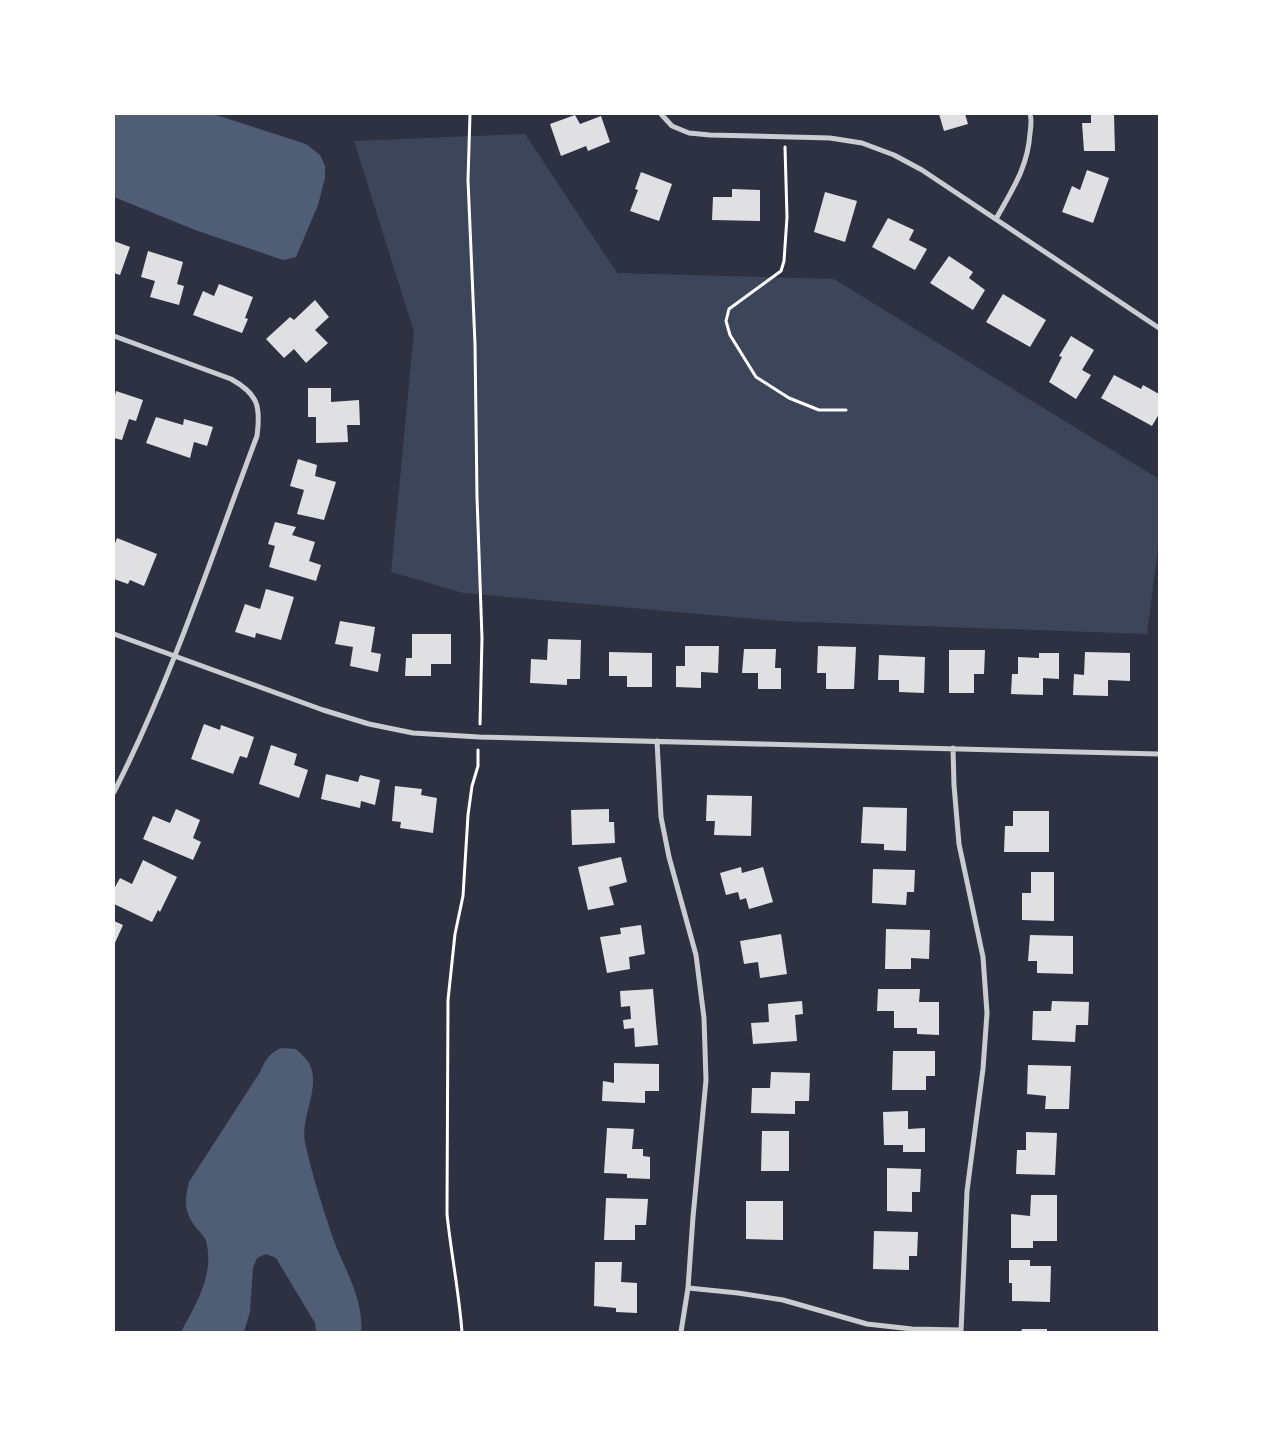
<svg xmlns="http://www.w3.org/2000/svg" width="1273" height="1446" font-family="Cabin,sans-serif">
<style>
.green{fill:#3c4559}
.water{fill:#4f5d75}
.building{fill:#e0e0e3}
.lines{fill:none;stroke-linecap:round;stroke-linejoin:round}
.path{stroke:#fff;stroke-width:3}
.minor{stroke:#caccd0;stroke-width:5}
</style>
<rect width="100%" height="100%" fill="#2d3142"/>
<path class="green" d="M 525,134 L 617,273 L 834,279 L 1159,479 L 1159,540 L 1147,634 L 779,621 L 463,593 L 391,572 L 414,332 L 354,141 Z"/>
<path class="water" d="M 114,114 L 213,114 L 306,144 L 320,155 L 325,166 L 325,178 L 318,205 L 296,257 L 283,260 L 195,230 L 114,197 Z
M 281,1048 L 296,1049 C 300,1053 306,1058 309,1063 C 322,1087 300,1116 305,1142 C 312,1175 323,1209 334,1241 C 345,1270 364,1300 361,1332 L 316,1332 L 315,1323 L 276,1258 L 266,1254 L 257,1258 L 253,1268 L 250,1312 L 244,1332 L 181,1332 C 196,1304 215,1274 206,1241 C 205,1237 200,1232 197,1229 C 184,1212 184,1202 189,1182 L 260,1072 C 265,1060 269,1054 281,1048 Z"/>
<path class="building" d="M 939,114 L 965,114 L 968,124 L 944,131 Z
M 1091,114 L 1114,114 L 1115,151 L 1084,151 L 1082,123 L 1091,123 Z
M 575,115 L 580,124 L 601,116 L 610,142 L 588,151 L 586,146 L 561,156 L 550,124 Z
M 1087,170 L 1109,178 L 1093,223 L 1062,212 L 1072,186 L 1080,190 Z
M 641,172 L 672,184 L 659,221 L 630,211 L 638,190 L 635,189 Z
M 732,189 L 760,190 L 760,221 L 712,220 L 713,197 L 732,197 Z
M 825,192 L 857,201 L 845,242 L 814,232 Z
M 888,218 L 914,230 L 909,240 L 927,249 L 915,270 L 872,247 Z
M 114,241 L 130,247 L 120,275 L 114,273 Z
M 148,251 L 183,262 L 177,284 L 184,286 L 179,305 L 150,297 L 155,281 L 141,277 Z
M 949,256 L 973,272 L 969,278 L 985,290 L 973,310 L 930,283 Z
M 219,284 L 253,297 L 245,318 L 248,319 L 242,333 L 193,315 L 203,291 L 214,296 Z
M 1003,294 L 1046,320 L 1030,347 L 986,322 Z
M 315,300 L 329,317 L 315,330 L 328,343 L 306,363 L 294,349 L 284,358 L 266,339 L 290,317 L 294,320 Z
M 1071,336 L 1094,350 L 1082,370 L 1091,375 L 1076,399 L 1049,382 L 1062,357 L 1059,356 Z
M 1114,375 L 1141,389 L 1143,385 L 1159,394 L 1159,414 L 1152,426 L 1101,398 Z
M 308,388 L 331,388 L 331,402 L 359,400 L 360,425 L 347,425 L 348,442 L 316,443 L 316,417 L 308,417 Z
M 116,391 L 143,400 L 136,421 L 129,419 L 122,440 L 114,438 L 114,400 Z
M 156,417 L 183,425 L 184,419 L 213,427 L 207,446 L 194,442 L 190,458 L 146,443 Z
M 298,459 L 317,465 L 315,476 L 336,482 L 324,520 L 297,514 L 304,490 L 290,486 Z
M 275,522 L 296,527 L 292,535 L 315,542 L 309,561 L 321,565 L 316,581 L 269,567 L 275,546 L 268,544 Z
M 117,538 L 157,554 L 144,586 L 130,580 L 128,584 L 114,579 L 114,546 Z
M 266,589 L 294,597 L 281,640 L 256,633 L 255,638 L 235,632 L 245,604 L 260,609 Z
M 340,621 L 375,627 L 371,652 L 381,654 L 378,672 L 350,666 L 353,647 L 335,644 Z
M 412,634 L 451,634 L 451,664 L 431,664 L 431,676 L 405,676 L 406,658 L 412,658 Z
M 548,639 L 581,640 L 580,679 L 567,679 L 567,685 L 530,683 L 531,659 L 547,660 Z
M 685,646 L 719,646 L 718,673 L 701,672 L 701,688 L 676,687 L 676,666 L 685,666 Z
M 818,646 L 856,647 L 854,689 L 826,689 L 826,673 L 817,673 Z
M 744,649 L 776,649 L 775,668 L 781,668 L 781,689 L 758,689 L 758,673 L 742,673 Z
M 949,650 L 985,650 L 984,674 L 974,674 L 974,693 L 949,693 Z
M 609,652 L 652,653 L 652,687 L 627,687 L 627,676 L 609,676 Z
M 1085,652 L 1130,653 L 1130,681 L 1108,680 L 1108,696 L 1073,695 L 1074,674 L 1084,675 Z
M 1039,653 L 1059,653 L 1059,679 L 1043,678 L 1043,695 L 1011,694 L 1012,674 L 1018,674 L 1018,657 L 1039,658 Z
M 879,655 L 925,657 L 924,693 L 899,692 L 899,680 L 878,680 Z
M 204,724 L 220,730 L 221,725 L 254,737 L 247,758 L 240,756 L 233,774 L 191,759 Z
M 271,745 L 297,754 L 294,765 L 308,770 L 299,798 L 259,784 Z
M 326,774 L 358,782 L 360,775 L 380,780 L 375,805 L 361,801 L 360,808 L 321,799 Z
M 395,786 L 422,789 L 421,795 L 437,798 L 433,833 L 400,828 L 401,822 L 392,821 Z
M 707,795 L 752,796 L 751,836 L 714,835 L 715,821 L 706,821 Z
M 863,807 L 907,808 L 906,851 L 884,850 L 884,844 L 861,843 Z
M 176,809 L 200,820 L 193,838 L 201,842 L 193,860 L 143,839 L 153,816 L 170,823 Z
M 609,809 L 609,822 L 614,822 L 615,843 L 572,845 L 571,810 Z
M 1013,811 L 1049,811 L 1049,852 L 1004,852 L 1005,826 L 1013,826 Z
M 621,857 L 627,882 L 609,887 L 614,905 L 588,910 L 578,867 Z
M 143,860 L 177,877 L 160,912 L 158,910 L 152,922 L 114,904 L 114,889 L 120,878 L 132,884 Z
M 741,867 L 742,873 L 763,867 L 773,902 L 749,909 L 746,898 L 740,900 L 738,892 L 726,895 L 720,873 Z
M 873,869 L 915,870 L 914,892 L 907,892 L 906,905 L 872,903 Z
M 1031,872 L 1054,872 L 1054,921 L 1022,920 L 1022,893 L 1031,893 Z
M 114,921 L 123,925 L 114,945 Z
M 641,925 L 645,954 L 629,957 L 630,969 L 607,973 L 600,937 L 621,934 L 620,928 Z
M 886,929 L 930,930 L 929,959 L 911,958 L 911,969 L 885,969 Z
M 781,934 L 787,974 L 760,978 L 758,962 L 744,964 L 740,941 Z
M 1030,935 L 1073,936 L 1073,974 L 1037,973 L 1037,961 L 1028,961 Z
M 653,989 L 658,1045 L 635,1047 L 634,1028 L 624,1029 L 623,1020 L 631,1019 L 630,1006 L 621,1007 L 620,991 Z
M 878,989 L 920,989 L 919,1002 L 939,1002 L 939,1035 L 917,1034 L 917,1028 L 894,1028 L 894,1011 L 877,1011 Z
M 802,1001 L 803,1014 L 795,1015 L 797,1041 L 753,1044 L 751,1023 L 769,1022 L 768,1004 Z
M 1052,1001 L 1089,1002 L 1088,1025 L 1076,1025 L 1075,1042 L 1032,1040 L 1033,1011 L 1051,1011 Z
M 893,1051 L 935,1051 L 935,1076 L 926,1076 L 926,1090 L 892,1090 Z
M 614,1063 L 659,1064 L 659,1091 L 645,1091 L 645,1103 L 602,1101 L 603,1081 L 614,1083 Z
M 1028,1065 L 1071,1066 L 1069,1109 L 1045,1109 L 1046,1096 L 1027,1094 Z
M 771,1072 L 810,1073 L 809,1101 L 795,1101 L 795,1114 L 751,1113 L 752,1088 L 770,1088 Z
M 908,1111 L 908,1129 L 925,1128 L 925,1152 L 903,1152 L 903,1145 L 884,1145 L 883,1112 Z
M 607,1128 L 634,1129 L 632,1149 L 643,1149 L 643,1156 L 650,1157 L 650,1179 L 627,1178 L 627,1174 L 604,1173 Z
M 762,1131 L 789,1131 L 789,1171 L 761,1171 Z
M 1026,1132 L 1057,1133 L 1055,1175 L 1016,1174 L 1017,1150 L 1026,1150 Z
M 887,1168 L 921,1169 L 920,1192 L 912,1192 L 912,1212 L 887,1211 Z
M 1031,1195 L 1057,1195 L 1057,1241 L 1033,1241 L 1033,1248 L 1011,1248 L 1011,1214 L 1030,1216 Z
M 606,1198 L 648,1199 L 646,1225 L 635,1225 L 635,1240 L 604,1240 Z
M 746,1201 L 783,1201 L 783,1240 L 746,1239 Z
M 874,1231 L 918,1232 L 917,1256 L 909,1256 L 909,1270 L 873,1269 Z
M 1009,1260 L 1030,1260 L 1030,1266 L 1051,1266 L 1050,1302 L 1012,1301 L 1012,1283 L 1009,1283 Z
M 595,1262 L 622,1262 L 621,1282 L 637,1283 L 637,1313 L 616,1312 L 616,1308 L 594,1306 Z
M 1022,1329 L 1047,1329 L 1047,1332 L 1021,1332 Z"/>
<g class="lines">
<path class="path" d="M 470,114 L 468,180 L 475,344 L 477,497 L 482,638 L 480,724
M 785,147 L 787,217 L 784,261 L 781,271 L 729,309 L 726,321 L 730,335 L 756,377 L 789,398 L 819,410 L 846,410
M 462,1332 C 459,1292 451,1253 447,1214 L 448,1000 L 455,934 L 463,896 L 468,815 L 472,786 L 478,766 L 478,750"/>
<path class="minor" d="M 661,114 L 672,126 L 689,133 L 710,135 L 830,138 L 862,143 L 894,155 L 922,170 L 1159,328
M 996,219 C 1012,190 1028,167 1030,133 C 1031,126 1032,120 1030,114
M 114,336 L 231,379 C 258,394 261,406 257,436 C 212,555 172,678 114,792
M 114,634 L 323,710 L 369,724 L 413,733 L 479,737 L 1159,754
M 657,741 L 661,817 L 669,857 L 696,955 L 704,1018 L 706,1080 L 693,1217 L 688,1288 L 681,1332
M 953,748 L 954,785 L 959,844 L 983,957 L 987,1013 L 983,1069 L 967,1191 L 961,1332
M 688,1288 L 738,1293 L 783,1300 L 867,1324 L 912,1329 L 961,1330"/>
</g>
<rect width="1273" height="1446" fill="none" stroke="#ffffff" stroke-width="230"/>
</svg>
